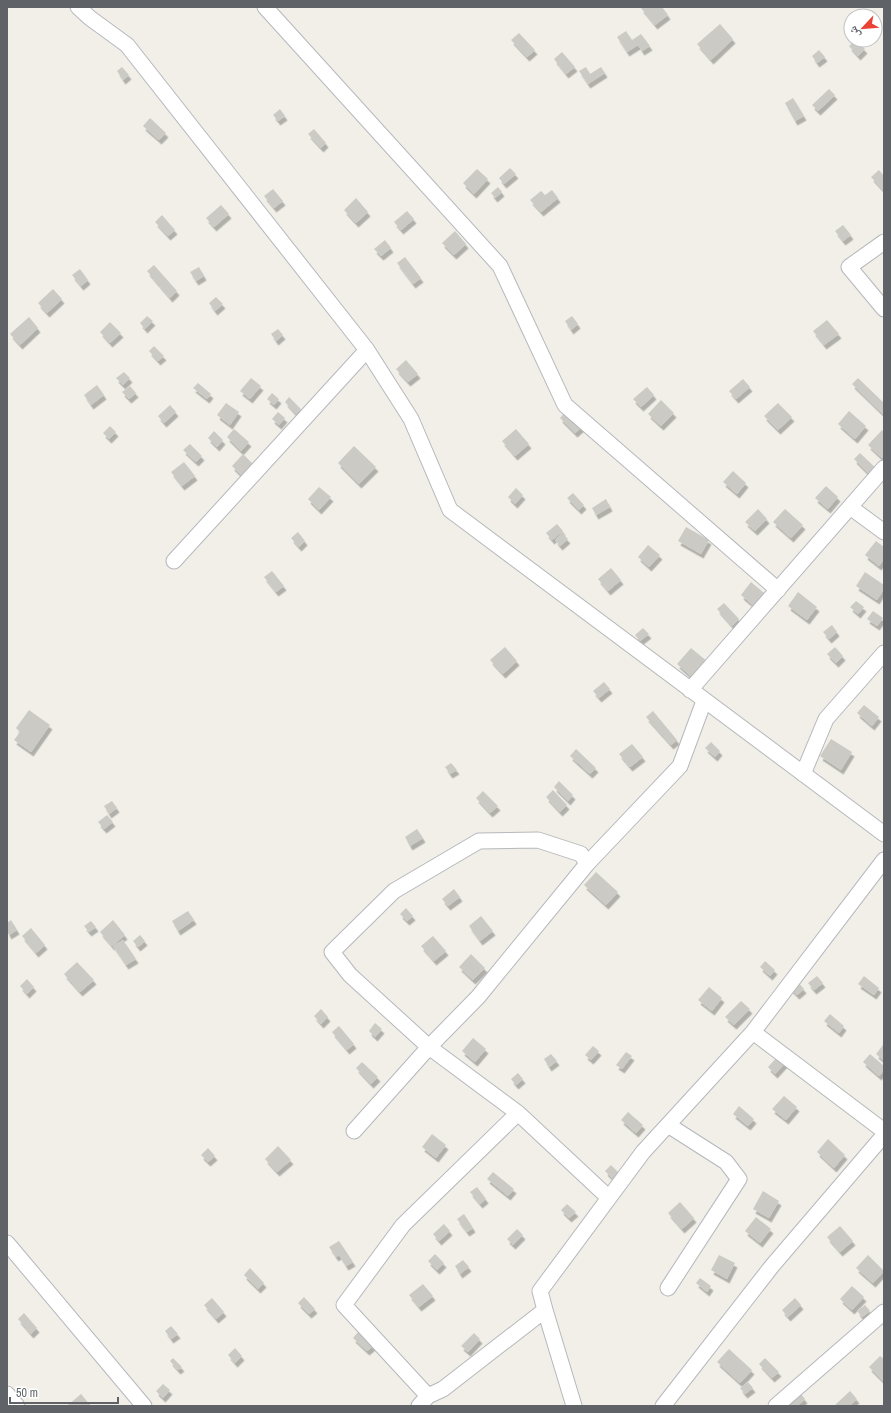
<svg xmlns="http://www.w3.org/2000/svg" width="891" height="1413" font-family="'Archivo Narrow','Noto Naskh Arabic',sans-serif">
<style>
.building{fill:#cccac5;filter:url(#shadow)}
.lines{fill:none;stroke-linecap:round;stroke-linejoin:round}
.street-casing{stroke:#b5b8bc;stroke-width:17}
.street{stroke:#fff;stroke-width:15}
</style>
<defs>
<filter id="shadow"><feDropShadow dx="2.5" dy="4.5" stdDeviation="0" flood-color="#0004"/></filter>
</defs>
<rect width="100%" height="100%" fill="#f1efe8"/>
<path class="building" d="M 642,7 L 662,7 L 668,15 L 655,25 L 641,8 Z
M 720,24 L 733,39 L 711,60 L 697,44 Z
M 626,31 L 632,40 L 641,34 L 650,46 L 642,51 L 638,45 L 627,52 L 617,37 Z
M 519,33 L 535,50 L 527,57 L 511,40 Z
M 856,40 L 865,49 L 858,56 L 849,46 Z
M 819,50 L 825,57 L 817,63 L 812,56 Z
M 562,52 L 575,67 L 566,74 L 554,59 Z
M 122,67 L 129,75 L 123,80 L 117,71 Z
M 586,67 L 590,74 L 601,67 L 605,73 L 588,84 L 579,71 Z
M 829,89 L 835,95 L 818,111 L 812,105 Z
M 793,98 L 804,116 L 795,121 L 785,103 Z
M 280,109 L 285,116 L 278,121 L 273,115 Z
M 150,118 L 166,133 L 159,140 L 143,126 Z
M 314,129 L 326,143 L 321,148 L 308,134 Z
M 510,168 L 516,174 L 504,184 L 499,178 Z
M 477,169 L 488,179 L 474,194 L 463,183 Z
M 879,170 L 884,176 L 884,191 L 871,177 Z
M 498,187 L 502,192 L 495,198 L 491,193 Z
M 273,189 L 283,201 L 274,208 L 264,196 Z
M 552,190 L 558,198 L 541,212 L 530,200 L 541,191 L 545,195 Z
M 356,198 L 368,212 L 356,223 L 344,210 Z
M 221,205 L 229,214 L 214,227 L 206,218 Z
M 407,211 L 414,219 L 401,230 L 394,222 Z
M 162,215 L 175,230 L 168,236 L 155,222 Z
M 843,225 L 851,235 L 843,241 L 835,231 Z
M 455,231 L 466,244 L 454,255 L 442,243 Z
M 385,240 L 391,248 L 381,256 L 374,249 Z
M 405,257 L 421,278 L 413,284 L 397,263 Z
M 154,265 L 177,291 L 170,298 L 147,271 Z
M 199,267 L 204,276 L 196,281 L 190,272 Z
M 80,269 L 88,280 L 81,286 L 72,275 Z
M 53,289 L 62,299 L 47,313 L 38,303 Z
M 216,297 L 223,304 L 215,311 L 209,303 Z
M 147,316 L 153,321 L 145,329 L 140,323 Z
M 572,316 L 578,324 L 571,330 L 565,321 Z
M 29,317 L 38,328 L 20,345 L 10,334 Z
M 827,320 L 839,334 L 824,345 L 813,331 Z
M 110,322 L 121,333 L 110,343 L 100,332 Z
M 278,329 L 283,335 L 276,341 L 271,334 Z
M 154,346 L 164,356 L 158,361 L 149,351 Z
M 406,360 L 418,374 L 408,382 L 396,369 Z
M 124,372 L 130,378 L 123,385 L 116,378 Z
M 251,378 L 261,386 L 250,399 L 240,391 Z
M 858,378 L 884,403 L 884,412 L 883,414 L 852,384 Z
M 743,379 L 750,387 L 736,399 L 729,391 Z
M 198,383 L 211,394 L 207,399 L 193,388 Z
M 97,385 L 104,395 L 91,405 L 84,395 Z
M 130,386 L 136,393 L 129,399 L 122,392 Z
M 647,387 L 654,395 L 641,407 L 633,399 Z
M 272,393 L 279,399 L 274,405 L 267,399 Z
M 289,397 L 301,409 L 296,414 L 285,402 Z
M 661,400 L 674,413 L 661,426 L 648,414 Z
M 226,403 L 239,412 L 230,425 L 217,415 Z
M 778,403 L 792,417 L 778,430 L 764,416 Z
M 170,405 L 176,412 L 164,423 L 158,416 Z
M 567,410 L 583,426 L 575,433 L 560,418 Z
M 849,411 L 866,426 L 855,439 L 838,424 Z
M 278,412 L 285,418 L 279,425 L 272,419 Z
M 110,426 L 116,432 L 109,439 L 103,433 Z
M 234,429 L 249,442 L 241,451 L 227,437 Z
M 516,429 L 529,444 L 515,456 L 502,441 Z
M 882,430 L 884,432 L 884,456 L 882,458 L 868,445 Z
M 214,431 L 223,440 L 217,447 L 208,438 Z
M 190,444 L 202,456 L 196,462 L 183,450 Z
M 354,446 L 376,467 L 359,484 L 338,463 Z
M 860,453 L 881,473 L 874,479 L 854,459 Z
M 243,454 L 255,466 L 244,478 L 232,466 Z
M 184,462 L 195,476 L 182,486 L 171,472 Z
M 733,471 L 746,483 L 737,494 L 723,482 Z
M 826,486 L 838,497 L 828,509 L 815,498 Z
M 319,487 L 331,497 L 319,510 L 308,499 Z
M 516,488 L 523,495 L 515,504 L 508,497 Z
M 573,493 L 584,505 L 579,510 L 567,498 Z
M 606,499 L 610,507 L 596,515 L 592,508 Z
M 758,509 L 767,519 L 755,531 L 745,522 Z
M 785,509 L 803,525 L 791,538 L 773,522 Z
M 557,524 L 563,531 L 552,540 L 546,533 Z
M 686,527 L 709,540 L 701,554 L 678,541 Z
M 298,532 L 305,541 L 299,547 L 291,538 Z
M 562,533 L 568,539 L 560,546 L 555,540 Z
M 876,541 L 884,547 L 884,559 L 879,566 L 865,555 Z
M 648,545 L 660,555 L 649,567 L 638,557 Z
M 611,568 L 621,580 L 608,591 L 598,579 Z
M 272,571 L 284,586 L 276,592 L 264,577 Z
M 865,572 L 884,585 L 884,589 L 877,600 L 856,586 Z
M 751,582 L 764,593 L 754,606 L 741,595 Z
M 798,592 L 817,607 L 807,620 L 788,606 Z
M 856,601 L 864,607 L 858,614 L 850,607 Z
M 724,603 L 739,619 L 732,626 L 717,609 Z
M 873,611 L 883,618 L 877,626 L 867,619 Z
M 832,625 L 837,632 L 829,639 L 823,632 Z
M 643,628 L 649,634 L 640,641 L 635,635 Z
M 505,647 L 517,661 L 503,674 L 490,660 Z
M 835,647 L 843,656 L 836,663 L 827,654 Z
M 691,648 L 708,662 L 694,679 L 677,664 Z
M 604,682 L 610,689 L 599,698 L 593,691 Z
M 864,705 L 879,717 L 872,726 L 857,713 Z
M 29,710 L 50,725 L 31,752 L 14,740 L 20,732 L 16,728 Z
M 653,711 L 677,740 L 671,745 L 646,717 Z
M 831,739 L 852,752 L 841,770 L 820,756 Z
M 711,742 L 720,751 L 715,757 L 705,748 Z
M 632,744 L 643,757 L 630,767 L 619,754 Z
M 576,749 L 596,768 L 590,774 L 570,756 Z
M 451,763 L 457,770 L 450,774 L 445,767 Z
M 559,781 L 573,795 L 568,801 L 554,787 Z
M 553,790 L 567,805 L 560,812 L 546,797 Z
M 483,791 L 498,806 L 490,813 L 476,798 Z
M 112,801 L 117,808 L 109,814 L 104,806 Z
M 107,815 L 113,822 L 104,829 L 98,822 Z
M 417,829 L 423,838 L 410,846 L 405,837 Z
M 596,872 L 618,892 L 606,905 L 584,885 Z
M 454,889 L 460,897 L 448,906 L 442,899 Z
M 406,908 L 413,916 L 407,921 L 400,914 Z
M 188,911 L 194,920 L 178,931 L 172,921 Z
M 481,916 L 493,931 L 480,941 L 469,926 Z
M 11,920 L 17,930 L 9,935 L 7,931 L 7,923 Z
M 113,920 L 125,935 L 112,946 L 100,932 Z
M 91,921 L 96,927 L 89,932 L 84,926 Z
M 31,928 L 45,945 L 36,953 L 22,936 Z
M 140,935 L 145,941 L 138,947 L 133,941 Z
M 433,936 L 446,951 L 434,961 L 421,946 Z
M 123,940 L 136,959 L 126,965 L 113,946 Z
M 471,954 L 485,968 L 473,980 L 459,967 Z
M 765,961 L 775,970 L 770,976 L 760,967 Z
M 77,962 L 94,980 L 80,992 L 64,974 Z
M 817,976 L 823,983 L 814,990 L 808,983 Z
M 864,976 L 879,988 L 874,995 L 858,984 Z
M 27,979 L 34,987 L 27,994 L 20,986 Z
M 798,982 L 804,989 L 797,995 L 790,988 Z
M 709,987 L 722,998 L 712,1011 L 698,1000 Z
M 741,1001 L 750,1009 L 734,1025 L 725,1017 Z
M 321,1009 L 328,1017 L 321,1024 L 314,1016 Z
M 830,1014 L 844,1026 L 839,1033 L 824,1021 Z
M 375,1023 L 382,1029 L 375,1037 L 369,1031 Z
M 339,1026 L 354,1044 L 347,1050 L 332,1032 Z
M 473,1038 L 486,1049 L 475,1062 L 462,1051 Z
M 883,1045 L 884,1046 L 883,1060 L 876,1054 Z
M 593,1046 L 599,1051 L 591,1060 L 585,1055 Z
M 626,1052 L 632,1056 L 622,1069 L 616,1065 Z
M 551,1054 L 557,1061 L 549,1067 L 544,1059 Z
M 780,1054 L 787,1061 L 775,1074 L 768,1067 Z
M 870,1054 L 884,1066 L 884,1070 L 879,1076 L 863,1062 Z
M 362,1062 L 378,1077 L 371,1084 L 356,1068 Z
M 518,1073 L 523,1079 L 516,1085 L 511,1079 Z
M 784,1096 L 797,1107 L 786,1120 L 772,1109 Z
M 739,1106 L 754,1119 L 748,1126 L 733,1114 Z
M 628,1112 L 643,1125 L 636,1133 L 621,1120 Z
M 432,1134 L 446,1145 L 436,1158 L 422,1147 Z
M 828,1139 L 845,1155 L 834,1168 L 817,1152 Z
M 278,1146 L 291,1160 L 277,1172 L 265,1159 Z
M 208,1148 L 215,1156 L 208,1162 L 201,1155 Z
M 611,1165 L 624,1178 L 618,1184 L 605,1171 Z
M 493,1172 L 514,1189 L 508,1196 L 487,1179 Z
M 477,1187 L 486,1199 L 480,1204 L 470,1192 Z
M 763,1191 L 779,1201 L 769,1218 L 753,1209 Z
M 680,1202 L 694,1218 L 682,1229 L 668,1213 Z
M 567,1204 L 576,1212 L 569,1218 L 561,1210 Z
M 464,1214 L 473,1228 L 467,1232 L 457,1219 Z
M 756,1217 L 771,1229 L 760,1243 L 745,1231 Z
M 444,1224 L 450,1231 L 439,1241 L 433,1234 Z
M 840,1226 L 853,1241 L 840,1252 L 827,1237 Z
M 517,1229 L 523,1235 L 513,1245 L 507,1239 Z
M 339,1241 L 353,1262 L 346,1266 L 339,1255 L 336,1257 L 329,1247 Z
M 435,1254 L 444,1263 L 437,1270 L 428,1261 Z
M 719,1255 L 735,1263 L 727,1279 L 711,1270 Z
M 868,1255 L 884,1271 L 873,1283 L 856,1268 Z
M 463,1260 L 469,1267 L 460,1274 L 455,1266 Z
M 250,1268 L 264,1283 L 258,1289 L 244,1275 Z
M 700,1278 L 711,1286 L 707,1292 L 696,1283 Z
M 423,1284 L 433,1296 L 419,1307 L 409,1295 Z
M 852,1286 L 864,1297 L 852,1310 L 840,1299 Z
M 304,1297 L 315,1309 L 309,1314 L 298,1303 Z
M 212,1298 L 224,1312 L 216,1319 L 204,1305 Z
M 795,1298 L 801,1305 L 788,1317 L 782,1310 Z
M 865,1305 L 870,1311 L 862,1317 L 857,1311 Z
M 24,1313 L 37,1328 L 31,1334 L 18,1319 Z
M 171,1326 L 178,1334 L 171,1339 L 165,1331 Z
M 358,1332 L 373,1346 L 367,1351 L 353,1338 Z
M 474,1333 L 480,1339 L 468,1352 L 461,1346 Z
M 235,1348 L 242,1356 L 235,1363 L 228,1355 Z
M 729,1349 L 752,1370 L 740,1383 L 717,1362 Z
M 880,1356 L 884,1359 L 884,1382 L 869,1367 Z
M 173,1358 L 182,1367 L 178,1370 L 170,1361 Z
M 765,1358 L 779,1372 L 772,1378 L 759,1364 Z
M 748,1382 L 753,1388 L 745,1394 L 740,1388 Z
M 163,1384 L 170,1390 L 163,1398 L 156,1391 Z
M 850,1391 L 857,1399 L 849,1406 L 835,1406 L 835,1405 Z
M 799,1392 L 805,1399 L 797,1406 L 783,1406 Z
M 81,1394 L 91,1406 L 69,1406 L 68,1405 Z"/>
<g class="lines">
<g class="street-casing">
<path id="street" d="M 78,7 L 90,18 L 127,45 L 367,350 L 411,419 L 450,510 L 884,834
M 265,7 L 500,266 L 565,405 L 778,590
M 884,242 L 849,267 L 884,309
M 850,507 L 884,532
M 174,561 L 367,350
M 690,690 L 884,468
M 803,774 L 826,719 L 884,653
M 587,864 L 581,854 L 538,840 L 479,841 L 394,891 L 332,952 L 350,975 L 429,1047 L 518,1113 L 609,1198
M 753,1032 L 884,1131
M 354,1131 L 429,1047 L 478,997 L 587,864 L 680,766 L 704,701
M 7,1243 L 144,1406
M 668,1288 L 739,1179 L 726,1162 L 668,1125
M 545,1310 L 540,1291 L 643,1152 L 753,1032 L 884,860
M 7,1394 L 17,1406
M 428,1396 L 344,1305 L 403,1225 L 518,1113
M 419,1406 L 428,1396 L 443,1389 L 545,1310 L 574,1406
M 663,1406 L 772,1266 L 884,1135
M 776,1406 L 884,1312"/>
</g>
<use href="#street" class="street"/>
</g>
<rect width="891" height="1413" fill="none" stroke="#5f6368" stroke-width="16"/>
<g transform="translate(863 28) rotate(244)"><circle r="19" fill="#ffffff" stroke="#bfc1c3"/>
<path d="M0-3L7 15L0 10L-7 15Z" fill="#ea4335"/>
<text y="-6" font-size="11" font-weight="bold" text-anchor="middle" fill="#5f6368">ش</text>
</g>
<path d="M10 1397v6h108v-6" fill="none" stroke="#5f6368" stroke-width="2"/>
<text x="16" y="1397" font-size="12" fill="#5f6368" stroke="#ffffff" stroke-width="3" paint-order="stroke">50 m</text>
</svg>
